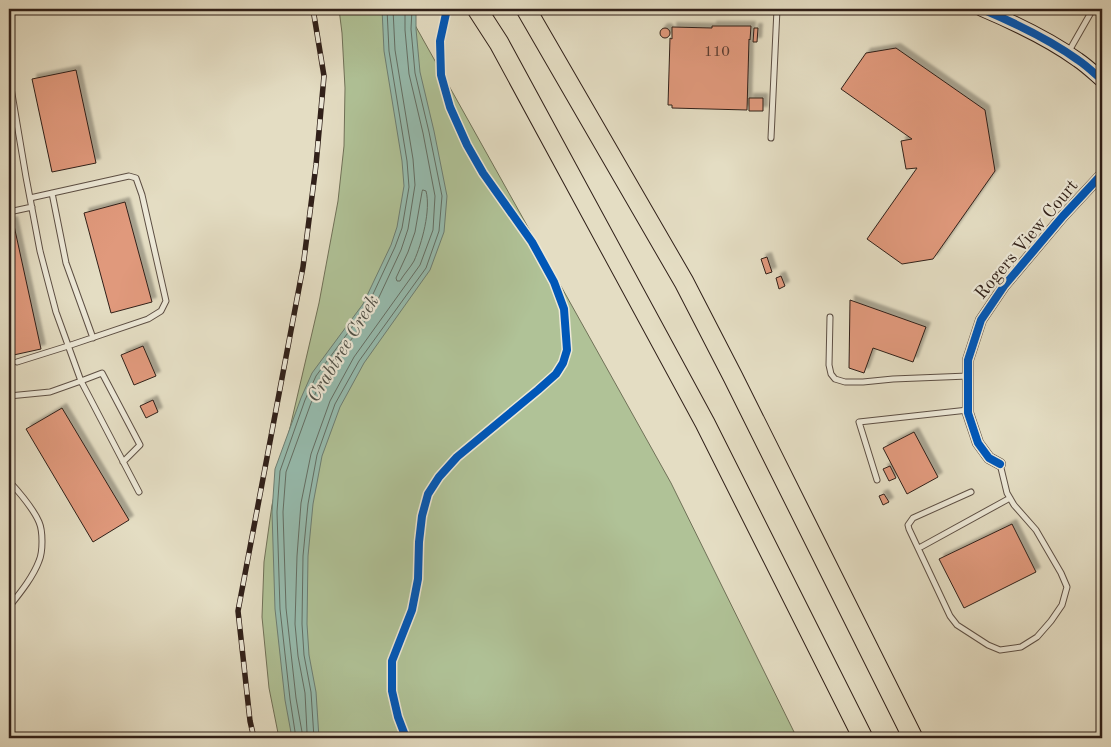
<svg xmlns="http://www.w3.org/2000/svg" width="1111" height="747" font-family="'Old Standard TT',serif">
<style>
.green{fill:#b0c297;stroke:#707158}
.water{fill:#96bcaf;stroke:#6d7e73}
.lines{fill:none;stroke-linecap:round;stroke-linejoin:round}
.shore{stroke:#636e64;stroke-width:1}
.building{fill:#e0997c;stroke:#302019;filter:url(#shadow)}
.lane-casing{stroke:#5d4f44;stroke-width:7}
.street-casing{stroke:#5d4f44;stroke-width:12}
.secondary-casing{stroke:#302019;stroke-width:16}
.highway-casing{stroke:#302019;stroke-width:21}
.lane{stroke:#ede9d8;stroke-width:5}
.street{stroke:#ede9d8;stroke-width:10}
.secondary{stroke:#ede9d8;stroke-width:14}
.highway{stroke:#e4ddc3;stroke-width:19}
.rail-casing{stroke:#302019;stroke-width:5.5}
.rail{stroke:#ede9d8;stroke-width:4;stroke-dasharray:11;stroke-linecap:butt}
.cycleway-casing{stroke:#ede9d8;stroke-width:11}
.cycleway{stroke:#0057b8;stroke-width:8}
.labels{text-anchor:middle;stroke-width:4.5;stroke-linejoin:round;paint-order:stroke}
.number-label{font-size:15px;fill:#5c3e32}
.street-label{font-size:18px;fill:#302019;stroke:#ede9d8}
.water-label{font-size:19px;font-style:italic;fill:#4f4f46;stroke:#ede9d8}
</style>
<defs>
<filter id="shadow"><feDropShadow dx="4.5" dy="-4.5" stdDeviation="1" flood-color="#0004"/></filter>
</defs>
<rect width="100%" height="100%" fill="#e4ddc3"/>
<filter id="stains"><feTurbulence type="fractalNoise" baseFrequency=".004" numOctaves="4"/><feColorMatrix values="0 0 0 0 .2 0 0 0 0 .09 0 0 0 0 .02 0 0 0 .5 -.17"/></filter>
<radialGradient id="worn" r=".72"><stop offset=".6" stop-color="#630" stop-opacity="0"/><stop offset="1" stop-color="#630" stop-opacity=".3"/></radialGradient>
<path class="green" d="M 339,9 L 406,9 L 671,483 L 797,738 L 279,738 L 269,688 L 262,617 L 264,562 L 272,505 L 319,303 L 338,201 L 344,146 L 345,88 L 342,33 Z"/>
<path class="water" d="M 382,9 L 416,9 L 416,29 L 420,72 L 434,131 L 447,196 L 444,232 L 430,270 L 364,363 L 340,407 L 322,456 L 313,504 L 308,556 L 307,624 L 309,655 L 316,692 L 319,738 L 292,738 L 285,700 L 275,609 L 272,512 L 275,469 L 301,398 L 312,373 L 363,304 L 391,245 L 397,227 L 404,186 L 402,161 L 384,51 Z"/>
<g class="lines">
<path class="shore" d="M 393,9 L 395,50 L 413,159 L 415,185 L 408,229 L 401,250 L 373,310 L 322,379 L 311,403 L 286,472 L 283,512 L 286,608 L 296,698 L 302,732 L 304,734 L 307,732 L 305,693 L 298,656 L 295,624 L 297,556 L 301,503 L 311,454 L 330,401 L 354,357 L 420,265 L 433,230 L 435,196 L 423,133 L 409,74 L 405,30 L 405,9
M 423,190 L 426,191 C 431,210 422,243 414,261 C 410,268 404,274 400,281 L 397,281 L 396,278 L 408,252 L 415,232 L 422,192 Z
M 296,738 L 290,699 L 280,609 L 277,512 L 280,471 L 305,400 L 316,376 L 367,307 L 395,247 L 402,228 L 409,187 L 407,161 L 389,51 L 387,9
M 314,738 L 311,692 L 304,655 L 302,624 L 303,556 L 308,504 L 317,455 L 335,404 L 359,361 L 426,268 L 439,231 L 442,196 L 429,132 L 415,73 L 411,29 L 412,9"/>
</g>
<path class="building" d="M 712,26 L 751,26 L 750,40 L 749,39 L 747,110 L 672,108 L 672,105 L 668,105 L 670,38 L 672,39 L 672,27 L 712,28 Z
M 754,28 L 758,28 L 757,42 L 753,42 Z
M660 33a5 5 0 1 1 10 0a5 5 0 1 1-10 0Z
M 896,48 L 985,110 L 995,171 L 933,259 L 902,264 L 867,239 L 917,168 L 906,169 L 901,141 L 912,139 L 841,89 L 866,53 Z
M 76,70 L 96,163 L 52,172 L 32,79 Z
M 749,98 L 763,98 L 763,111 L 749,111 Z
M 125,202 L 152,302 L 111,313 L 84,213 Z
M 13,221 L 41,349 L 9,356 L 9,222 Z
M 767,257 L 772,272 L 766,274 L 761,259 Z
M 781,276 L 785,286 L 779,289 L 776,278 Z
M 850,300 L 926,327 L 913,362 L 873,348 L 864,373 L 849,368 Z
M 143,346 L 156,376 L 134,385 L 121,355 Z
M 153,400 L 158,412 L 146,418 L 140,406 Z
M 62,408 L 129,520 L 93,542 L 26,429 Z
M 914,432 L 938,477 L 907,494 L 883,448 Z
M 890,466 L 896,478 L 889,481 L 883,469 Z
M 884,494 L 889,502 L 883,505 L 879,496 Z
M 1012,524 L 1036,572 L 964,608 L 939,559 Z"/>
<g class="lines">
<g class="lane-casing">
<path id="lane" d="M 1069,51 L 1093,9
M 9,86 L 11,88 L 26,177 L 40,251 L 56,312 L 81,381 L 102,373 L 140,445 L 123,462
M 771,138 L 777,9
M 52,193 L 66,263 L 93,338
M 9,212 L 32,207
M 830,317 L 829,365 L 831,374 L 835,379 L 845,382 L 863,382 L 893,379 L 968,376
M 17,362 L 68,346 L 148,319 L 161,311 L 166,301 L 142,195 L 136,178 L 129,176 L 30,198
M 9,396 L 50,392 L 81,381 L 139,492
M 877,480 L 859,422 L 968,410
M 9,481 C 19,492 33,508 39,522 C 43,531 43,552 39,561 C 33,577 20,593 9,607
M 971,492 L 913,518 L 908,525 L 909,529 L 950,616 L 957,625 L 988,645 L 1000,650 L 1021,647 L 1037,637 L 1051,621 L 1062,605 L 1067,587 L 1061,573 L 1036,530 L 1014,505 L 1007,493 L 1000,464
M 919,548 L 1010,498"/>
</g>
<g class="street-casing">
<path id="street" d="M 1000,464 L 989,458 L 978,443 L 968,413 L 968,360 L 981,320 L 1004,286 L 1063,216 L 1102,174"/>
</g>
<g class="secondary-casing">
<path id="secondary" d="M 982,9 C 1015,23 1049,39 1078,60 C 1087,66 1094,73 1102,80"/>
</g>
<g class="highway-casing">
<path id="highway" d="M 477,9 L 499,43 L 705,423 L 863,738
M 526,9 L 684,282 L 733,377 L 913,738"/>
</g>
<use href="#lane" class="lane"/>
<use href="#street" class="street"/>
<use href="#secondary" class="secondary"/>
<use href="#highway" class="highway"/>
<g class="rail-casing">
<path id="rail" d="M 254,738 L 250,721 L 238,611 L 303,267 L 316,165 L 324,76 L 313,9"/>
</g>
<use href="#rail" class="rail"/>
<g class="cycleway-casing">
<path id="cycleway" d="M 982,9 C 1015,23 1049,39 1078,60 C 1087,66 1094,73 1102,80
M 1000,464 L 989,458 L 978,443 L 968,413 L 968,360 L 981,320 L 1004,286 L 1063,216 L 1102,174
M 406,738 L 398,717 L 392,691 L 392,661 L 412,610 L 418,579 L 419,542 L 422,516 L 428,494 L 439,477 L 457,457 L 538,390 L 556,374 L 563,363 L 567,350 L 564,309 L 554,282 L 532,242 L 483,173 L 467,145 L 450,107 L 441,75 L 440,41 L 447,9"/>
</g>
<use href="#cycleway" class="cycleway"/>
</g>
<g class="labels">
<g class="number-label">
<text x="717" y="56">110</text>
</g>
<g class="street-label">
<text transform="translate(1026 239) rotate(-50)" y="6">Rogers View Court</text>
</g>
<g class="water-label">
<text transform="translate(342 348) rotate(-59)" y="7">Crabtree Creek</text>
</g>
</g>
<rect width="1111" height="747" fill="none" stroke="#e4ddc3" stroke-width="30"/>
<rect x="10" y="10" width="1091" height="727" fill="none" stroke="#302019" stroke-width="2.5"/>
<rect x="15" y="15" width="1081" height="717" fill="none" stroke="#302019"/>
<rect width="100%" height="100%" filter="url(#stains)"/>
<rect width="100%" height="100%" fill="url(#worn)"/>
</svg>
